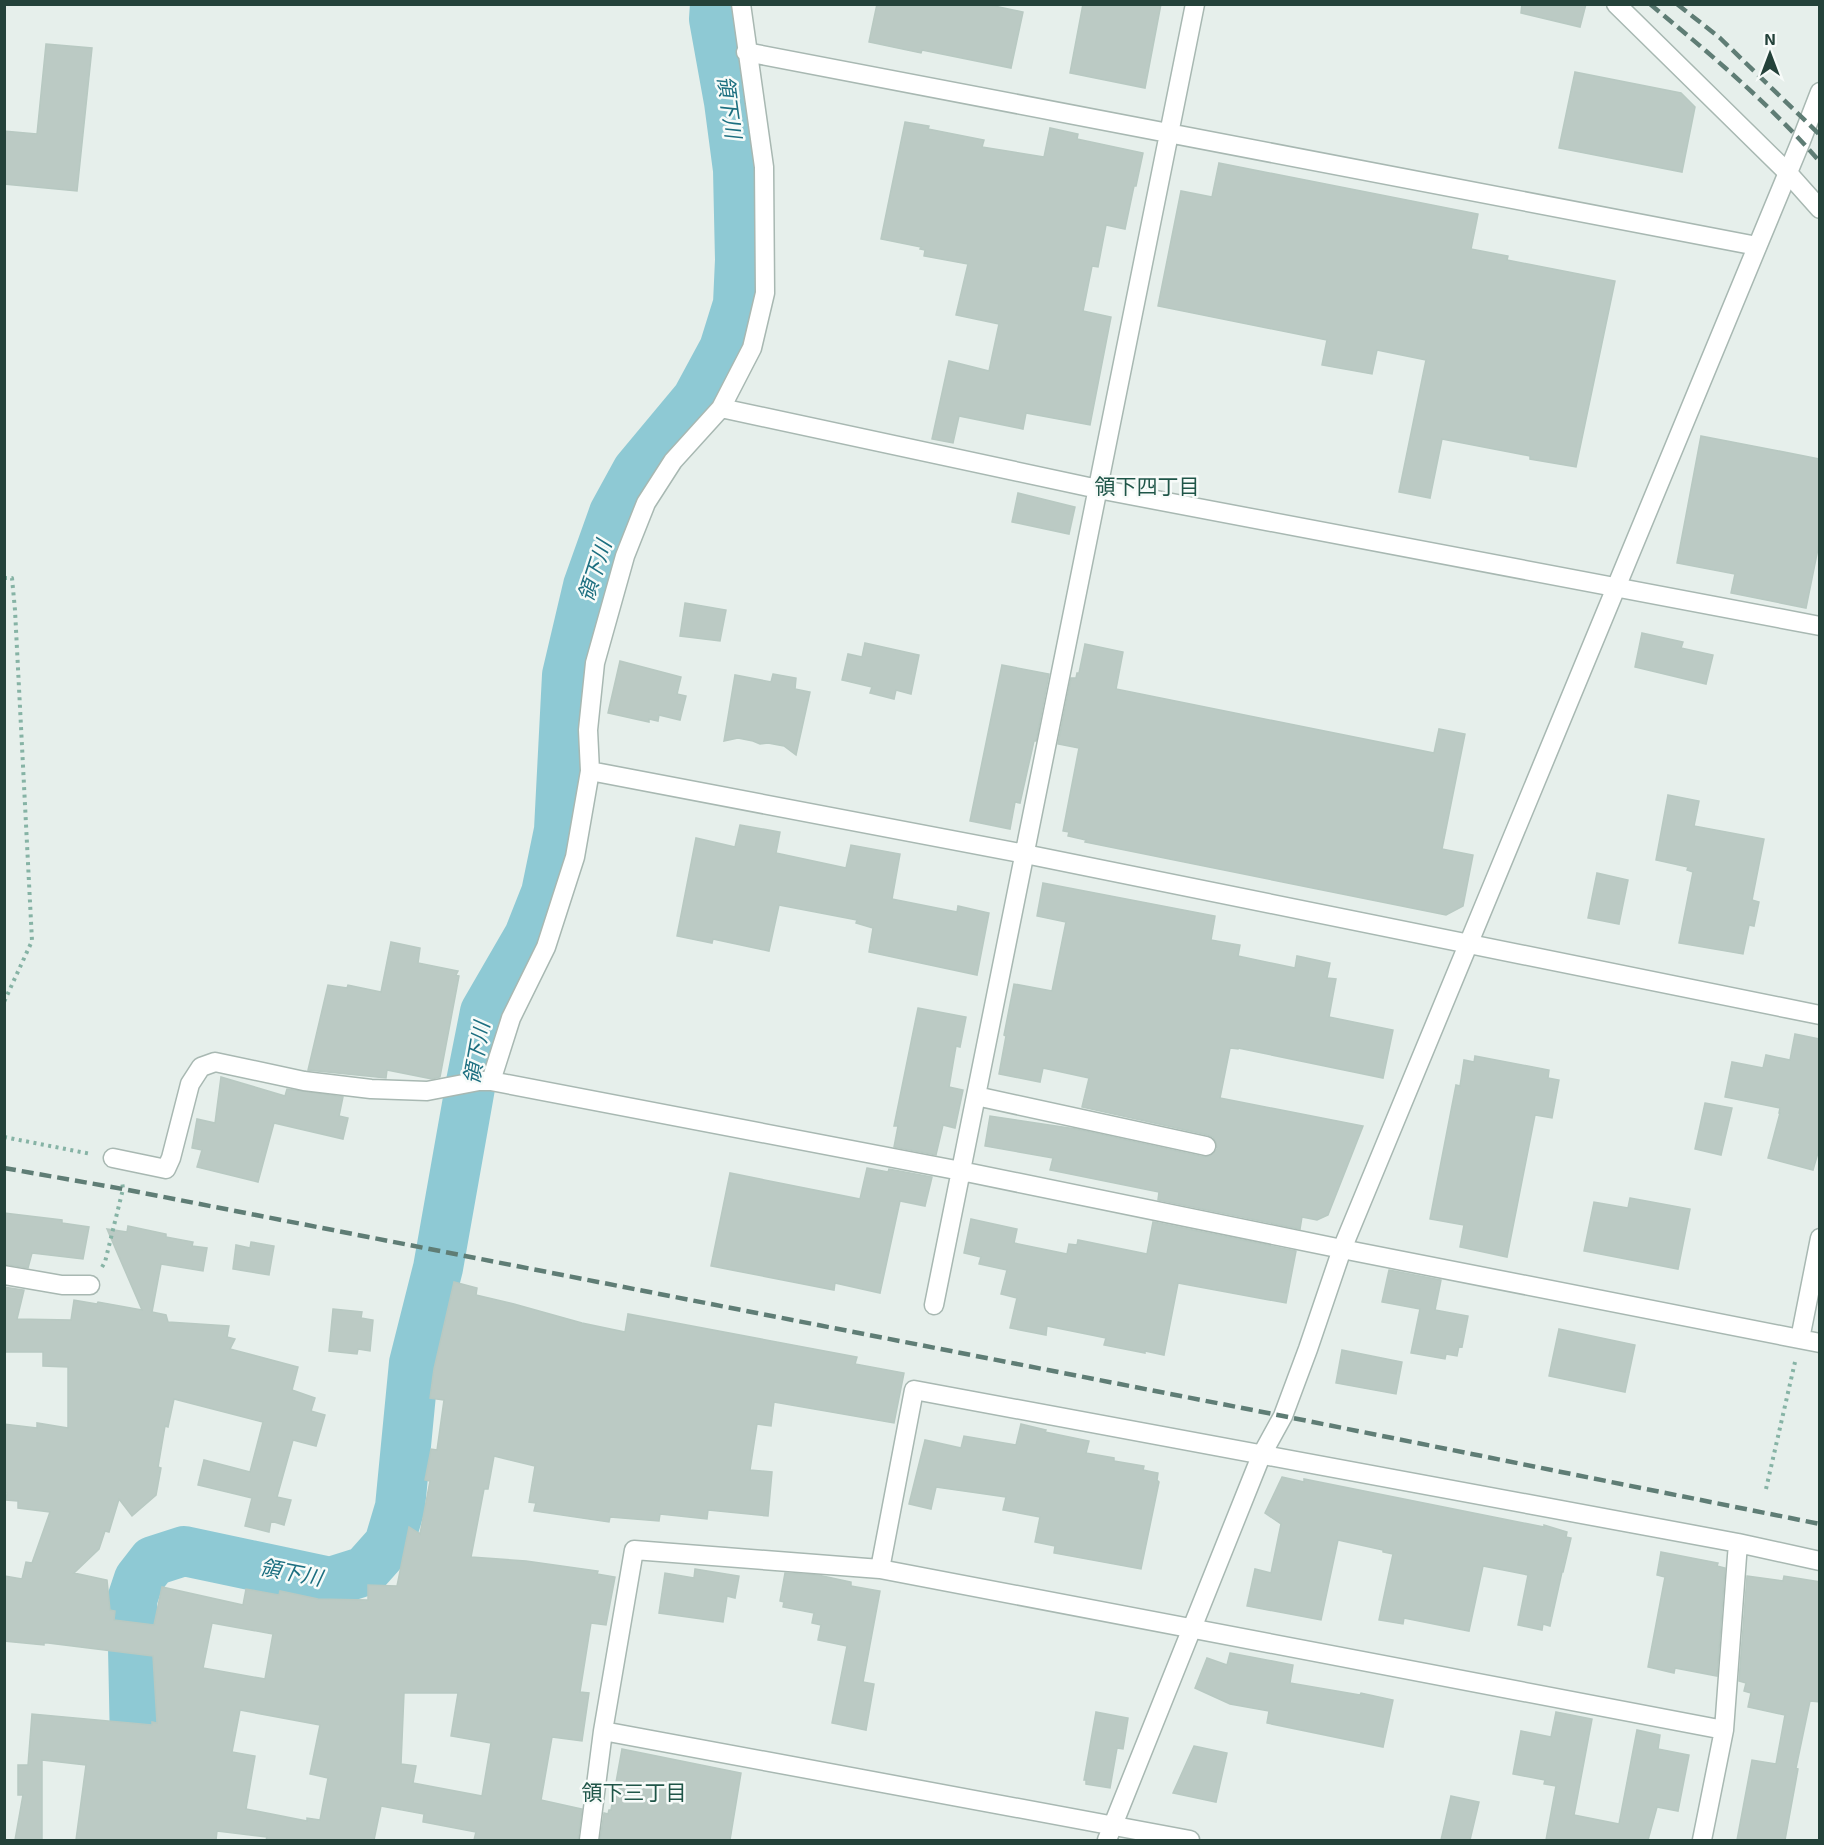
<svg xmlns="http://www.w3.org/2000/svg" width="1824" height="1845" font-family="'Exo 2','Noto Sans JP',sans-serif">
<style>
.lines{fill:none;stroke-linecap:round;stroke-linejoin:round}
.river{stroke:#8ec9d4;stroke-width:50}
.building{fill:#bbcac4;stroke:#b8c9c2;stroke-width:1.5;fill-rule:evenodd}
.minor-casing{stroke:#a8b8b2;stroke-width:21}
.tertiary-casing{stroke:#a8b8b2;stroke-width:21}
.path{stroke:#86b3a5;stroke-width:4;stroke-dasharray:3 4.5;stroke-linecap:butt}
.minor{stroke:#fff;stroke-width:18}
.tertiary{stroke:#fff;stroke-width:18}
.rail{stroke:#5f7d75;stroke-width:4.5;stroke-dasharray:12 6;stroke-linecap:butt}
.labels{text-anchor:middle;stroke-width:5;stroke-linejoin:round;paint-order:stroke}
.water-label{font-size:21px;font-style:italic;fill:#1c6f80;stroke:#f7fbf9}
.neighbourhood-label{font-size:21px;fill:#1f5548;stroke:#f7fbf9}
</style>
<rect width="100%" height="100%" fill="#e6efeb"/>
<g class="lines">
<path class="river" d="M 137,1840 L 132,1600 L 139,1579 L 153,1561 L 184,1551 L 330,1582 L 365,1571 L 389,1544 L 400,1507 L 414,1363 L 438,1268 L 471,1082 L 485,1012 L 529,936 L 546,893 L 559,830 L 567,675 L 588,586 L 614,513 L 637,471 L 697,399 L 724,349 L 738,304 L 740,260 L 738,170 L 729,102 L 714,19 L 715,4"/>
</g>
<path class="building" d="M 877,4 L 985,4 L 1023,12 L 1011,68 L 922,50 L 921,53 L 869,42 Z
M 1083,4 L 1161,4 L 1145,88 L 1070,73 Z
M 1522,4 L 1586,4 L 1580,27 L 1521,13 Z
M 46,44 L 92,48 L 77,191 L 4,184 L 4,131 L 37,134 Z
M 1575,72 L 1681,93 L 1695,107 L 1682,172 L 1559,148 Z
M 905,122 L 929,126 L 928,129 L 984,140 L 982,147 L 1044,157 L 1050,128 L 1078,134 L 1077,139 L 1143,153 L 1136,186 L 1134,186 L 1125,229 L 1106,225 L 1098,267 L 1092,266 L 1083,311 L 1111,317 L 1090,425 L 1026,413 L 1023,429 L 959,416 L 953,443 L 932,439 L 949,361 L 989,371 L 999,324 L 956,315 L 968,264 L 924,256 L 925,250 L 920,249 L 921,247 L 881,239 Z
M 1219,163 L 1478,214 L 1471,249 L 1508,256 L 1507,260 L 1615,281 L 1576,467 L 1530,459 L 1530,456 L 1442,439 L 1430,498 L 1399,492 L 1426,360 L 1377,350 L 1372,374 L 1322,365 L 1327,340 L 1158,306 L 1181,191 L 1212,197 Z
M 1701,436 L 1820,459 L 1820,539 L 1806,608 L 1731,593 L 1735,574 L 1677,563 Z
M 1018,493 L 1075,507 L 1069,534 L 1012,522 Z
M 685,603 L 726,610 L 720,641 L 680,636 Z
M 1642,633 L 1683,642 L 1681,648 L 1713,655 L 1706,684 L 1635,667 Z
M 865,643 L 919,655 L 911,694 L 896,690 L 894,699 L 870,693 L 872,687 L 842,680 L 848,654 L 862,657 Z
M 1085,644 L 1123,652 L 1116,689 L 1434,753 L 1439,729 L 1465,734 L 1442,849 L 1473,855 L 1463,906 L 1446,915 L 1085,842 L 1086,840 L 1068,836 L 1069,832 L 1063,831 L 1079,748 L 1058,744 L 1071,678 L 1076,678 L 1077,673 L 1079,673 Z
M 620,661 L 681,677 L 677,694 L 686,696 L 680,720 L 659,715 L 658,721 L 649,719 L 649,722 L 608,713 Z
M 1002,665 L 1049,674 L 1036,741 L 1034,741 L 1020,803 L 1015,802 L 1010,829 L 970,821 Z
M 773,674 L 796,678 L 795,689 L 810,692 L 796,755 L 784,746 L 768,743 L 760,744 L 753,741 L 738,738 L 724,741 L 735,675 L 771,682 Z
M 1668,795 L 1699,801 L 1694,826 L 1764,839 L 1752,900 L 1759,902 L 1754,926 L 1749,925 L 1743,954 L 1679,943 L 1693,872 L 1687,870 L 1688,867 L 1656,860 Z
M 740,825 L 780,832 L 776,853 L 846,868 L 851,845 L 900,854 L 892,899 L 957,912 L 958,906 L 989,913 L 977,975 L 869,952 L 873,928 L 856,923 L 857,920 L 779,905 L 769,951 L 713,939 L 712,943 L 677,936 L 696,838 L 735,847 Z
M 1597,873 L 1628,880 L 1619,924 L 1588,918 Z
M 1043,883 L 1215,916 L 1211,940 L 1240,945 L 1238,956 L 1295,968 L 1297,956 L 1330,963 L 1327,978 L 1336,979 L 1329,1017 L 1393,1030 L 1383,1078 L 1238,1048 L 1238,1049 L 1230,1048 L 1220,1098 L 1363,1126 L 1328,1215 L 1317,1220 L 1302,1217 L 1300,1229 L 1158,1200 L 1159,1192 L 1050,1170 L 1053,1158 L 985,1146 L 990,1116 L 1076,1129 L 1204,1157 L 1210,1156 L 1217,1149 L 1216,1142 L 1213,1137 L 1208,1135 L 1082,1107 L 1089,1078 L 1043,1068 L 1040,1082 L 999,1074 L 1006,1036 L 1004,1035 L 1014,984 L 1052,991 L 1066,922 L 1037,916 Z
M 391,942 L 420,948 L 418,963 L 458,971 L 456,975 L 459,976 L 440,1077 L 432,1079 L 387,1070 L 386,1078 L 308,1070 L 328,985 L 347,988 L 348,985 L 381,992 Z
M 918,1008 L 966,1017 L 960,1047 L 956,1046 L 949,1087 L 963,1090 L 955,1128 L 943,1125 L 936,1155 L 894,1147 L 898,1126 L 894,1126 Z
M 1795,1034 L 1820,1039 L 1820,1146 L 1813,1170 L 1768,1158 L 1780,1113 L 1779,1113 L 1780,1108 L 1725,1097 L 1732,1062 L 1763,1068 L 1766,1055 L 1790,1060 Z
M 1475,1056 L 1549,1070 L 1548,1078 L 1559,1080 L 1552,1118 L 1535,1115 L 1507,1257 L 1460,1247 L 1464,1225 L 1430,1219 L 1456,1085 L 1460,1086 L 1464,1060 L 1474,1062 Z
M 221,1077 L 285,1096 L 287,1089 L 343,1097 L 339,1116 L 348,1118 L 343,1139 L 274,1123 L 258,1182 L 197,1167 L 202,1150 L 192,1148 L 197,1119 L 215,1123 Z
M 1705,1103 L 1732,1108 L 1721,1155 L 1695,1149 Z
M 867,1168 L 888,1172 L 889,1169 L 932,1177 L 925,1206 L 900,1201 L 880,1293 L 835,1283 L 834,1290 L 711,1266 L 730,1173 L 860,1199 Z
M 1630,1198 L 1690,1209 L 1678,1269 L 1584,1251 L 1594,1202 L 1628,1208 Z
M 4,1213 L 62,1220 L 62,1223 L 89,1227 L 83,1259 L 32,1253 L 28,1268 L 4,1264 Z
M 971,1219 L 1017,1229 L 1014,1243 L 1067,1254 L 1069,1244 L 1077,1245 L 1078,1240 L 1147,1254 L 1153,1222 L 1296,1251 L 1286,1303 L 1178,1283 L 1164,1355 L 1145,1351 L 1145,1353 L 1104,1345 L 1106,1338 L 1047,1326 L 1046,1335 L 1010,1328 L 1017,1298 L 1001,1294 L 1007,1270 L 979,1264 L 981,1257 L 964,1253 Z
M 128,1226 L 166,1234 L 166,1237 L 193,1242 L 192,1246 L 207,1248 L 203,1271 L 161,1264 L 152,1312 L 166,1315 L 168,1322 L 229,1326 L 227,1337 L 235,1339 L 230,1349 L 298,1367 L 292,1390 L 315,1398 L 311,1411 L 325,1415 L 316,1446 L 293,1440 L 277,1497 L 291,1500 L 284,1525 L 271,1521 L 269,1532 L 245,1526 L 252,1498 L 198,1485 L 204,1460 L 250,1472 L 263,1422 L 174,1399 L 168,1427 L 165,1426 L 158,1467 L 161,1468 L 156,1495 L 132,1516 L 119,1499 L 109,1532 L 105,1531 L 99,1549 L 74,1573 L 107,1580 L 110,1610 L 115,1611 L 114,1620 L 154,1625 L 162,1587 L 243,1605 L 246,1589 L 279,1595 L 280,1591 L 318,1599 L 368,1600 L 368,1585 L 397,1586 L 409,1527 L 420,1534 L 430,1481 L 425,1480 L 431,1449 L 437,1450 L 444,1400 L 430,1398 L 434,1369 L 454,1282 L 477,1288 L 476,1295 L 514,1304 L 582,1323 L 625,1332 L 628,1314 L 857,1357 L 855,1364 L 904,1373 L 894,1423 L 774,1402 L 771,1426 L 757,1424 L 750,1470 L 772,1472 L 768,1516 L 708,1510 L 707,1519 L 660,1514 L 659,1521 L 610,1517 L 609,1522 L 534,1511 L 536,1503 L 529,1502 L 535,1466 L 494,1456 L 488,1489 L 484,1489 L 471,1557 L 526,1561 L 598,1571 L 597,1574 L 615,1577 L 606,1625 L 591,1623 L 580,1692 L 589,1693 L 582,1741 L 552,1737 L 541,1800 L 582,1809 L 578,1840 L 474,1840 L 476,1832 L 423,1822 L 424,1814 L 381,1806 L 374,1840 L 266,1840 L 267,1837 L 217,1831 L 216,1840 L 76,1840 L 86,1765 L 42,1760 L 42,1840 L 15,1840 L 23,1795 L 18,1795 L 18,1765 L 28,1765 L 32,1714 L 152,1725 L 152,1722 L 157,1723 L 153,1656 L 48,1643 L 44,1643 L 44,1645 L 4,1641 L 4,1576 L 22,1579 L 26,1562 L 32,1563 L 50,1512 L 18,1508 L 18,1501 L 6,1500 L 7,1493 L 4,1492 L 4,1424 L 37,1428 L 37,1423 L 68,1428 L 68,1367 L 43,1366 L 43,1352 L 4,1352 L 4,1287 L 24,1290 L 17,1319 L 71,1320 L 74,1300 L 97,1304 L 98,1302 L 142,1310 L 107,1229 L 127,1232 ZM 212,1623 L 273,1634 L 265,1679 L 203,1668 ZM 404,1693 L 458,1693 L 451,1736 L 491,1743 L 482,1796 L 413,1783 L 416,1766 L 401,1764 ZM 240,1710 L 320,1725 L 310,1774 L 328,1778 L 320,1820 L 307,1818 L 307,1821 L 246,1809 L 255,1756 L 232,1752 Z
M 251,1242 L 274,1246 L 269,1275 L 233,1269 L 236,1245 L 250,1248 Z
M 1389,1270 L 1441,1280 L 1435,1310 L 1468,1316 L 1462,1347 L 1459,1346 L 1457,1356 L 1446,1354 L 1445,1359 L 1411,1353 L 1420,1309 L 1382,1302 Z
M 333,1309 L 362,1312 L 361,1318 L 373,1320 L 370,1351 L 358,1349 L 357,1354 L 329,1351 Z
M 1559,1329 L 1635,1345 L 1625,1392 L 1549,1376 Z
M 1342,1350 L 1402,1362 L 1396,1394 L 1336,1383 Z
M 1021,1424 L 1046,1430 L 1045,1432 L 1089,1441 L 1086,1453 L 1114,1458 L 1114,1461 L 1144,1466 L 1143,1470 L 1158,1473 L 1157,1480 L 1159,1482 L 1141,1569 L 1054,1553 L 1055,1546 L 1035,1542 L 1040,1517 L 1003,1510 L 1006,1497 L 936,1487 L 931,1509 L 909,1504 L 925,1440 L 961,1448 L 964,1436 L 1016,1445 Z
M 1282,1477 L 1304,1482 L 1304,1479 L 1544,1527 L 1544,1525 L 1567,1532 L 1566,1537 L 1571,1538 L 1563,1572 L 1562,1572 L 1550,1626 L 1543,1624 L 1542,1630 L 1518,1625 L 1528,1575 L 1483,1566 L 1469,1631 L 1404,1618 L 1403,1624 L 1379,1620 L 1393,1554 L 1383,1552 L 1383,1550 L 1338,1540 L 1321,1620 L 1247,1606 L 1255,1569 L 1271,1573 L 1281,1524 L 1265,1513 Z
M 1661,1552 L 1718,1563 L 1717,1566 L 1725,1568 L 1717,1676 L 1675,1668 L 1674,1673 L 1648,1667 L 1665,1577 L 1657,1575 Z
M 695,1569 L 739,1576 L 735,1598 L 727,1596 L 723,1622 L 659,1613 L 665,1573 L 694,1578 Z
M 785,1573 L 818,1575 L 851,1582 L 851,1586 L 880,1591 L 863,1682 L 874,1684 L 866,1730 L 832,1723 L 847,1646 L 818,1640 L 821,1625 L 812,1623 L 814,1613 L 783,1607 L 784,1602 L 780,1601 Z
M 1747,1576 L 1783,1581 L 1784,1576 L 1820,1582 L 1820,1702 L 1810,1701 L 1796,1768 L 1798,1769 L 1785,1840 L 1737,1840 L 1752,1760 L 1776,1764 L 1785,1715 L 1748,1707 L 1751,1693 L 1744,1691 L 1746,1683 L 1739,1681 Z
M 1230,1653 L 1293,1665 L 1290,1683 L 1360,1695 L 1361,1693 L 1393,1700 L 1383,1747 L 1267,1723 L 1269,1711 L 1230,1704 L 1195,1688 L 1207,1658 L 1227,1665 Z
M 1096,1712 L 1128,1718 L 1123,1749 L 1117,1748 L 1110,1788 L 1086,1784 L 1086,1780 L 1084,1780 Z
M 1556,1712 L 1592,1719 L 1574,1815 L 1619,1824 L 1637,1730 L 1660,1735 L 1658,1749 L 1689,1755 L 1678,1811 L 1657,1807 L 1648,1840 L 1546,1840 L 1556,1786 L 1544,1784 L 1545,1780 L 1513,1774 L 1521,1731 L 1551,1737 Z
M 1194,1746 L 1227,1753 L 1216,1802 L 1173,1793 Z
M 622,1749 L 741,1773 L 730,1840 L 600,1840 L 604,1813 L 608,1814 L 609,1810 L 611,1810 Z
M 1451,1796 L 1479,1802 L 1470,1840 L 1441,1840 Z"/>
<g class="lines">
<g class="minor-casing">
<path id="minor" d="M 1616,4 L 1787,172 L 1820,209
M 746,52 L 1757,246
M 721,408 L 1098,489 L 1820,626
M 590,771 L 1025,854 L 1820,1015
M 491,1081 L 511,1018 L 546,947 L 575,857 L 590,771 L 588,730 L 595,663 L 625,556 L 646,503 L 673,461 L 721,408 L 752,348 L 765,293 L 764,167 L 741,4
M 976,1096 L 1206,1146
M 113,1158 L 166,1169 L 171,1158 L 190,1084 L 201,1067 L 215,1062 L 304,1081 L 371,1089 L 427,1091 L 479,1081 L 491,1081 L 961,1171 L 1342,1249 L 1820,1343
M 4,1275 L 62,1285 L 90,1285
M 934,1305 L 1195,4
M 1800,1339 L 1820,1238
M 880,1569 L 914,1390 L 1738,1543 L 1820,1561
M 603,1731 L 1190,1840
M 589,1840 L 603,1731 L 634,1550 L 880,1569 L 1724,1730
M 1702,1840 L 1724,1730 L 1738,1543"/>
</g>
<g class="tertiary-casing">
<path id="tertiary" d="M 1107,1840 L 1261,1456 L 1283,1416 L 1308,1349 L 1342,1249 L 1801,141 L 1820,92"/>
</g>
<path class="path" d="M 4,578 L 12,578 L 15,610 L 32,941 L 4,1002
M 4,1137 L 91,1154
M 102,1267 L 105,1262 L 123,1189 L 122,1181
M 1766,1489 L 1795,1362"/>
<use href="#minor" class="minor"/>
<use href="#tertiary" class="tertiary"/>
<path class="rail" d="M 1650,4 C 1709,53 1769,103 1820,162
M 1677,4 L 1720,38 L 1820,135
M 4,1168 L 123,1189 L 1283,1416 L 1820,1524"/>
</g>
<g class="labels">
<g class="water-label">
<text transform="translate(729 107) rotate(82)" y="7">領下川</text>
<text transform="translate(595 571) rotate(-72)" y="7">領下川</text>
<text transform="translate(477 1053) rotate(-80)" y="7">領下川</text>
<text transform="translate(291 1573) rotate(11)" y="7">領下川</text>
</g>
<g class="neighbourhood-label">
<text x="1147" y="494">領下四丁目</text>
<text x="634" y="1800">領下三丁目</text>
</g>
</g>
<rect width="1824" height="1845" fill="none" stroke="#24423a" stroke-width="12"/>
<g transform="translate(1770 54)" stroke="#f7fbf9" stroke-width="4.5" paint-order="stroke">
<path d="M0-4.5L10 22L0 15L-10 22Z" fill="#24423a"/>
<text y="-9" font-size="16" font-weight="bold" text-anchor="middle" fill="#24423a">N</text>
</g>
</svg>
